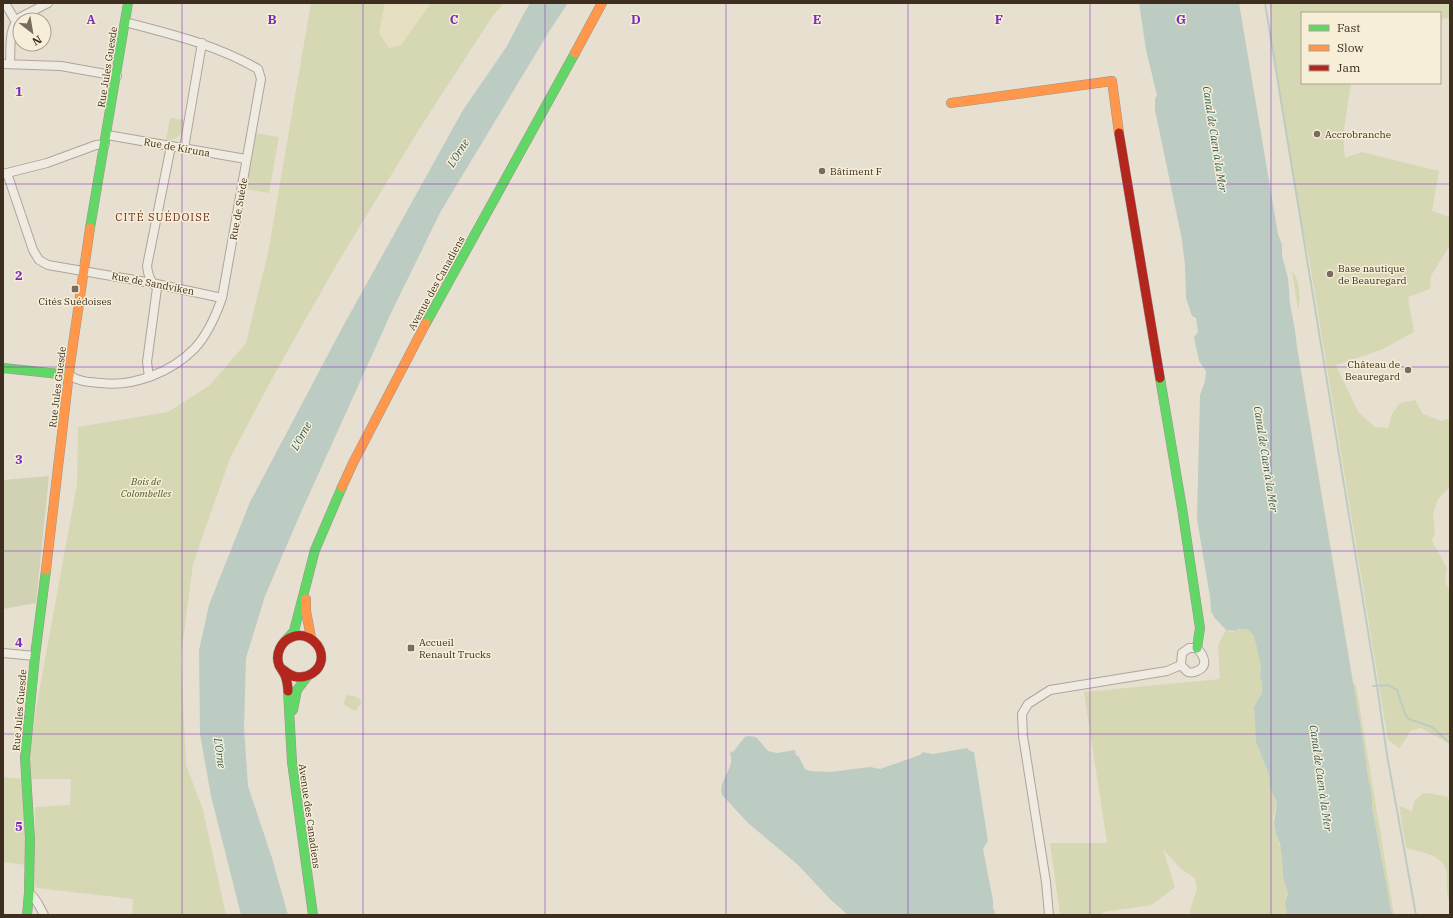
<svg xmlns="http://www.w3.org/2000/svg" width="1453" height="918" font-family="'IBM Plex Serif',serif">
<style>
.farmland{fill:#e6dfc2}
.green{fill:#d6d7b3}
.cemetery{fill:#d1d1b3}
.water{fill:#bcccc2}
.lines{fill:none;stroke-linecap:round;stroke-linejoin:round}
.stream{stroke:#bcccc2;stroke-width:2}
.street-casing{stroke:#ada599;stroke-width:10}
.fast-casing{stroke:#9c958a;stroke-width:10}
.slow-casing{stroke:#9c958a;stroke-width:10}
.jam-casing{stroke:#9c958a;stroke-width:10}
.street{stroke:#efebe3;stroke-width:8}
.fast{stroke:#63d668;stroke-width:9}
.slow{stroke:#ff974d;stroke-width:9}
.jam{stroke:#b3261e;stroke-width:9}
.grid{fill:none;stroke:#7b2cbf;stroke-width:1;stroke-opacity:0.55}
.poi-dot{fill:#786c5e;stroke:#f7eed8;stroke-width:1.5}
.labels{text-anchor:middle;stroke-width:3;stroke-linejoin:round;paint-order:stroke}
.street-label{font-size:10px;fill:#3d2e20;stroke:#f7eed8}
.poi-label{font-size:10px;fill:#3d2e20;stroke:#f7eed8;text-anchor:start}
.park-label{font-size:10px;font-style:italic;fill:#4d5a26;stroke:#f7eed8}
.water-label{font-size:11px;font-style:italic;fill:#2f5d5a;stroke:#f7eed8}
.neighbourhood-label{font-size:11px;letter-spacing:1px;fill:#6b2e1e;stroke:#f7eed8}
.grid-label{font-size:13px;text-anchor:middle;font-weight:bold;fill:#7b2cbf;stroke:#f7eed8;stroke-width:3;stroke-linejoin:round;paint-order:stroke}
</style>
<rect width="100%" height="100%" fill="#e7e0d1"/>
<path class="farmland" d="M 385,3 L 431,3 L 401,45 L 389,48 L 379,33 Z"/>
<path class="green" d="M 311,3 L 385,3 L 379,33 L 389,48 L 401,45 L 431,3 L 504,3 L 492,17 L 418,131 L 337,264 L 275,373 L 230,458 L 193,564 L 181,656 L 186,765 L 203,810 L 226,915 L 132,915 L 133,899 L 37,888 L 35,884 L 35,807 L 70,805 L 71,779 L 31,779 L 30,752 L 36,709 L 77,484 L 78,427 L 168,412 L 210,385 L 246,343 L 268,253 Z
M 1269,3 L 1450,3 L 1450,18 L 1440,19 L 1440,13 L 1302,13 L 1302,83 L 1351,83 L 1343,135 L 1345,158 L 1362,152 L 1439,171 L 1432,211 L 1450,217 L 1450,245 L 1431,276 L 1430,289 L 1408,297 L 1414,332 L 1381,350 L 1336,365 L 1358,412 L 1375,427 L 1388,428 L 1392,414 L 1400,403 L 1415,400 L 1423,414 L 1442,421 L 1450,418 L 1450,487 L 1438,499 L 1433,514 L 1435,532 L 1432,541 L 1447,568 L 1445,581 L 1450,592 L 1450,744 L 1421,728 L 1410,731 L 1406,739 L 1399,748 L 1388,740 L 1309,258 L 1303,231 L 1271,43 L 1271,15 Z
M 170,118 L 185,120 C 182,132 180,141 166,140 Z
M 255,133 L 279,137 L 269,193 L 245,189 Z
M 1292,271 C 1300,279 1301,299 1298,310 Z
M 1244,628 L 1249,629 L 1254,636 L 1261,666 L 1260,675 L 1262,684 L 1263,693 L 1254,707 L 1256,742 L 1269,775 L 1270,788 L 1277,803 L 1273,819 L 1276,834 L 1281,850 L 1283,877 L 1288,894 L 1286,898 L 1287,915 L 1191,915 L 1190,910 L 1197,889 L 1195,878 L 1181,869 L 1163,849 L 1175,887 L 1152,905 L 1103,912 L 1103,915 L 1060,915 L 1050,843 L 1107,843 L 1084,692 L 1220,679 L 1218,645 L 1226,630 L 1232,632 Z
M 1352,684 L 1356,685 L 1394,915 L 1392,915 L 1372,807 C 1372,791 1366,776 1366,760 Z
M 347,695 L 357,697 L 361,700 L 361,703 L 356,710 L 353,710 L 343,704 Z
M 3,777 L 23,779 L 26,865 L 3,862 Z
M 1423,793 L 1433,794 L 1448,797 L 1450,806 L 1450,902 C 1446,893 1447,888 1447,878 C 1448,855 1423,853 1406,848 L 1399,806 L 1412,811 L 1414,801 Z"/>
<path class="cemetery" d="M 49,476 L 36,603 L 3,609 L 3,480 Z"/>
<path class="water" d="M 530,3 L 568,3 L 550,30 L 441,211 L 392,311 L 298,519 L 265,596 L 246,658 L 244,727 L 248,786 L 272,858 L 288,915 L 241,915 L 211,796 L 200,734 L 199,650 L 209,605 L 250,502 L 342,328 L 463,110 L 507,46 L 523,15 Z
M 1139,3 L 1239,3 L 1278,234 L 1282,245 L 1282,256 L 1288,278 L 1290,304 L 1295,330 L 1297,347 L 1366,760 C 1366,775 1373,792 1372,807 L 1392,915 L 1287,915 L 1285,902 L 1288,894 L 1283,877 L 1282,859 L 1280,844 L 1276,834 L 1274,823 L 1277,803 L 1270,788 L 1269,775 L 1256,742 L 1254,707 L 1262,693 L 1262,684 L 1260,675 L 1261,666 L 1254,636 L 1248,629 L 1238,629 L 1237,631 L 1226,630 L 1214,617 L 1211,611 L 1210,597 L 1197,519 L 1200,395 L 1205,381 L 1206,371 L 1199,361 L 1194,337 L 1198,332 L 1196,318 L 1192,316 L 1186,298 L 1185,266 L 1182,240 L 1155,110 L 1155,99 L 1157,95 L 1146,50 Z
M 747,736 L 756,737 L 768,751 L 777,753 L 795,750 L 796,755 L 799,757 L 805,769 L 810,771 L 830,772 L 870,767 L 880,769 L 920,755 L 923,752 L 933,754 L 967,748 L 970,751 L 974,752 L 988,841 L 983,849 L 993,900 L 993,908 L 996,915 L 848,915 L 831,900 L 798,865 L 748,823 L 722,795 C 717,782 736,767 730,754 L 732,751 L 733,752 L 744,738 Z"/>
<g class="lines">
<path class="stream" d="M 1265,3 L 1377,686 L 1387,755 L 1416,915
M 1373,686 L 1388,685 L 1397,690 L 1405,714 L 1409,719 L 1432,727 L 1450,743"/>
<g class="street-casing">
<path id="street" d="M 5,3 L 16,22
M 3,64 L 61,66 L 117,76
M 10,64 C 11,49 8,30 19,18 L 48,3
M 107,135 L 246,159
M 184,148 L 202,43
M 7,173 L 33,250 L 39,260 L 48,265 L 152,283 L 222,298
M 3,174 L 47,163 L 96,145 L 105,144
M 69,375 C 79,382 89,382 101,383 C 134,387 172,372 195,348 C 208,334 216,315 222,298 L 261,79 L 258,69 C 217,45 171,34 125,22
M 149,377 L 147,362 L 157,288 C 150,281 148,275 147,266 L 171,146
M 1189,648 L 1197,648 C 1204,656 1209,666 1197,671 C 1195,672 1191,673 1188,672 C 1186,671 1183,667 1181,665 L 1182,653 Z
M 3,653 L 35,656
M 29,893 C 36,897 40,908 44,915
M 1049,915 L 1046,882 L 1023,736 L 1022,714 L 1028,704 L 1050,690 L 1167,671 L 1181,665"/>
</g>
<g class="fast-casing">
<path id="fast" d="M 90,228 L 128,3
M 426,323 L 575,53
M 3,368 L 69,375
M 1160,378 L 1182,508 L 1200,628 L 1197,648
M 287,639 L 294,631 L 315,550 L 342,487
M 288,691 L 292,762 L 313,915
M 293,710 L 297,690 L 307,677
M 27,915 L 29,893 L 30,838 L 25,758 L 35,656 L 46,570"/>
</g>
<g class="slow-casing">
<path id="slow" d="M 575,53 L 602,3
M 951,103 L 1112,81 L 1119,133
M 342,487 L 353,463 L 426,323
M 46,570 L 70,365 L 90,228
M 306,599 L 306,611 L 311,638"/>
</g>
<g class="jam-casing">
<path id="jam" d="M 1119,133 L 1160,378
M 282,669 C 287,673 292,677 298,677 C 308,678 319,671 321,661 C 324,645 307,631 292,637 C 281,641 275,654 279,665 C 281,669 285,674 286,678 C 287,682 288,687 288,691"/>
</g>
<use href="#street" class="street"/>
<use href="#fast" class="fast"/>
<use href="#slow" class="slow"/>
<use href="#jam" class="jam"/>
</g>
<path class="grid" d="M 182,3 L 182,915M 363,3 L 363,915M 545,3 L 545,915M 726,3 L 726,915M 908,3 L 908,915M 1090,3 L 1090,915M 1271,3 L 1271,915M 3,184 L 1450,184M 3,367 L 1450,367M 3,551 L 1450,551M 3,734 L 1450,734"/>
<g class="poi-dot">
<circle cx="1317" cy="134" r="4"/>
<circle cx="822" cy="171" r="4"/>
<circle cx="1330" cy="274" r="4"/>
<rect x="71" y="285" width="8" height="8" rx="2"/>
<circle cx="1408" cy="370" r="4"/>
<rect x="407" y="644" width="8" height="8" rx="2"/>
</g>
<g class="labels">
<g class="street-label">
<text transform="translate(107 67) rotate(-81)" y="4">Rue Jules Guesde</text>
<text transform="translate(177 147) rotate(10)" y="4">Rue de Kiruna</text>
<text transform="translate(238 209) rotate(-80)" y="4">Rue de Suède</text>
<text transform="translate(153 283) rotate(11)" y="4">Rue de Sandviken</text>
<text transform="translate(436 283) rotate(-61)" y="4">Avenue des Canadiens</text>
<text transform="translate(57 387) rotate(-83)" y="4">Rue Jules Guesde</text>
<text transform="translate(19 710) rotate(-85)" y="4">Rue Jules Guesde</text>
<text transform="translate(310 816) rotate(82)" y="4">Avenue des Canadiens</text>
</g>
<g class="poi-label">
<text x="1325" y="138">Accrobranche</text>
<text x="830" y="175">Bâtiment F</text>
<text x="1338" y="272">Base nautique<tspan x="1338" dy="12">de Beauregard</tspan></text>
<text x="75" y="305" text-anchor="middle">Cités Suédoises</text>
<text x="1400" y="368" text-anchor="end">Château de<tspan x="1400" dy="12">Beauregard</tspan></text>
<text x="419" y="646">Accueil<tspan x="419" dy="12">Renault Trucks</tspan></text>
</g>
<g class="park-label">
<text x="146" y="485">Bois de<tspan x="146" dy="12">Colombelles</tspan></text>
</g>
<g class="water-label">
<text transform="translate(1215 139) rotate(81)" y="4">Canal de Caen à la Mer</text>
<text transform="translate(458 153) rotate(-58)" y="4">L'Orne</text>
<text transform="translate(301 436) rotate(-62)" y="4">L'Orne</text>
<text transform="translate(1266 459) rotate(81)" y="4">Canal de Caen à la Mer</text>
<text transform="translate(220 753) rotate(82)" y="4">L'Orne</text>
<text transform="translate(1321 778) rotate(82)" y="4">Canal de Caen à la Mer</text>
</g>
<g class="neighbourhood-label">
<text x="163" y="221">CITÉ SUÉDOISE</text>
</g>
</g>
<g class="grid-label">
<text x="91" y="24">A</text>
<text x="272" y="24">B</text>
<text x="454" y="24">C</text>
<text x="636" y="24">D</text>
<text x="817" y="24">E</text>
<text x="999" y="24">F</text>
<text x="1181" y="24">G</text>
<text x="19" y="96">1</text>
<text x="19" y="280">2</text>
<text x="19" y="464">3</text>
<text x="19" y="647">4</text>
<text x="19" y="831">5</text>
</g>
<rect width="1453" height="918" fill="none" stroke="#3d2e20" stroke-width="8"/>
<rect x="1301" y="12" width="140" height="72" fill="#f7eed8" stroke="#ada18e"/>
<rect x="1309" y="25" width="20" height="6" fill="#63d668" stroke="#ada18e"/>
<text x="1337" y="32" font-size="12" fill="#3d2e20">Fast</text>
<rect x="1309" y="45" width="20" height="6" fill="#ff974d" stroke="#ada18e"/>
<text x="1337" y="52" font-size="12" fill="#3d2e20">Slow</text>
<rect x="1309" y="65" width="20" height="6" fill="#b3261e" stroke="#ada18e"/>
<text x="1337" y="72" font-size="12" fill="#3d2e20">Jam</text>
<g transform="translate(32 32) rotate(149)"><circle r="19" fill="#f7eed8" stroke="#ada18e"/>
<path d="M0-3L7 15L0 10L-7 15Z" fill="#786c5e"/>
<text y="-6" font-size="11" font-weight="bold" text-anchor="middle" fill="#3d2e20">N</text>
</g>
</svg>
